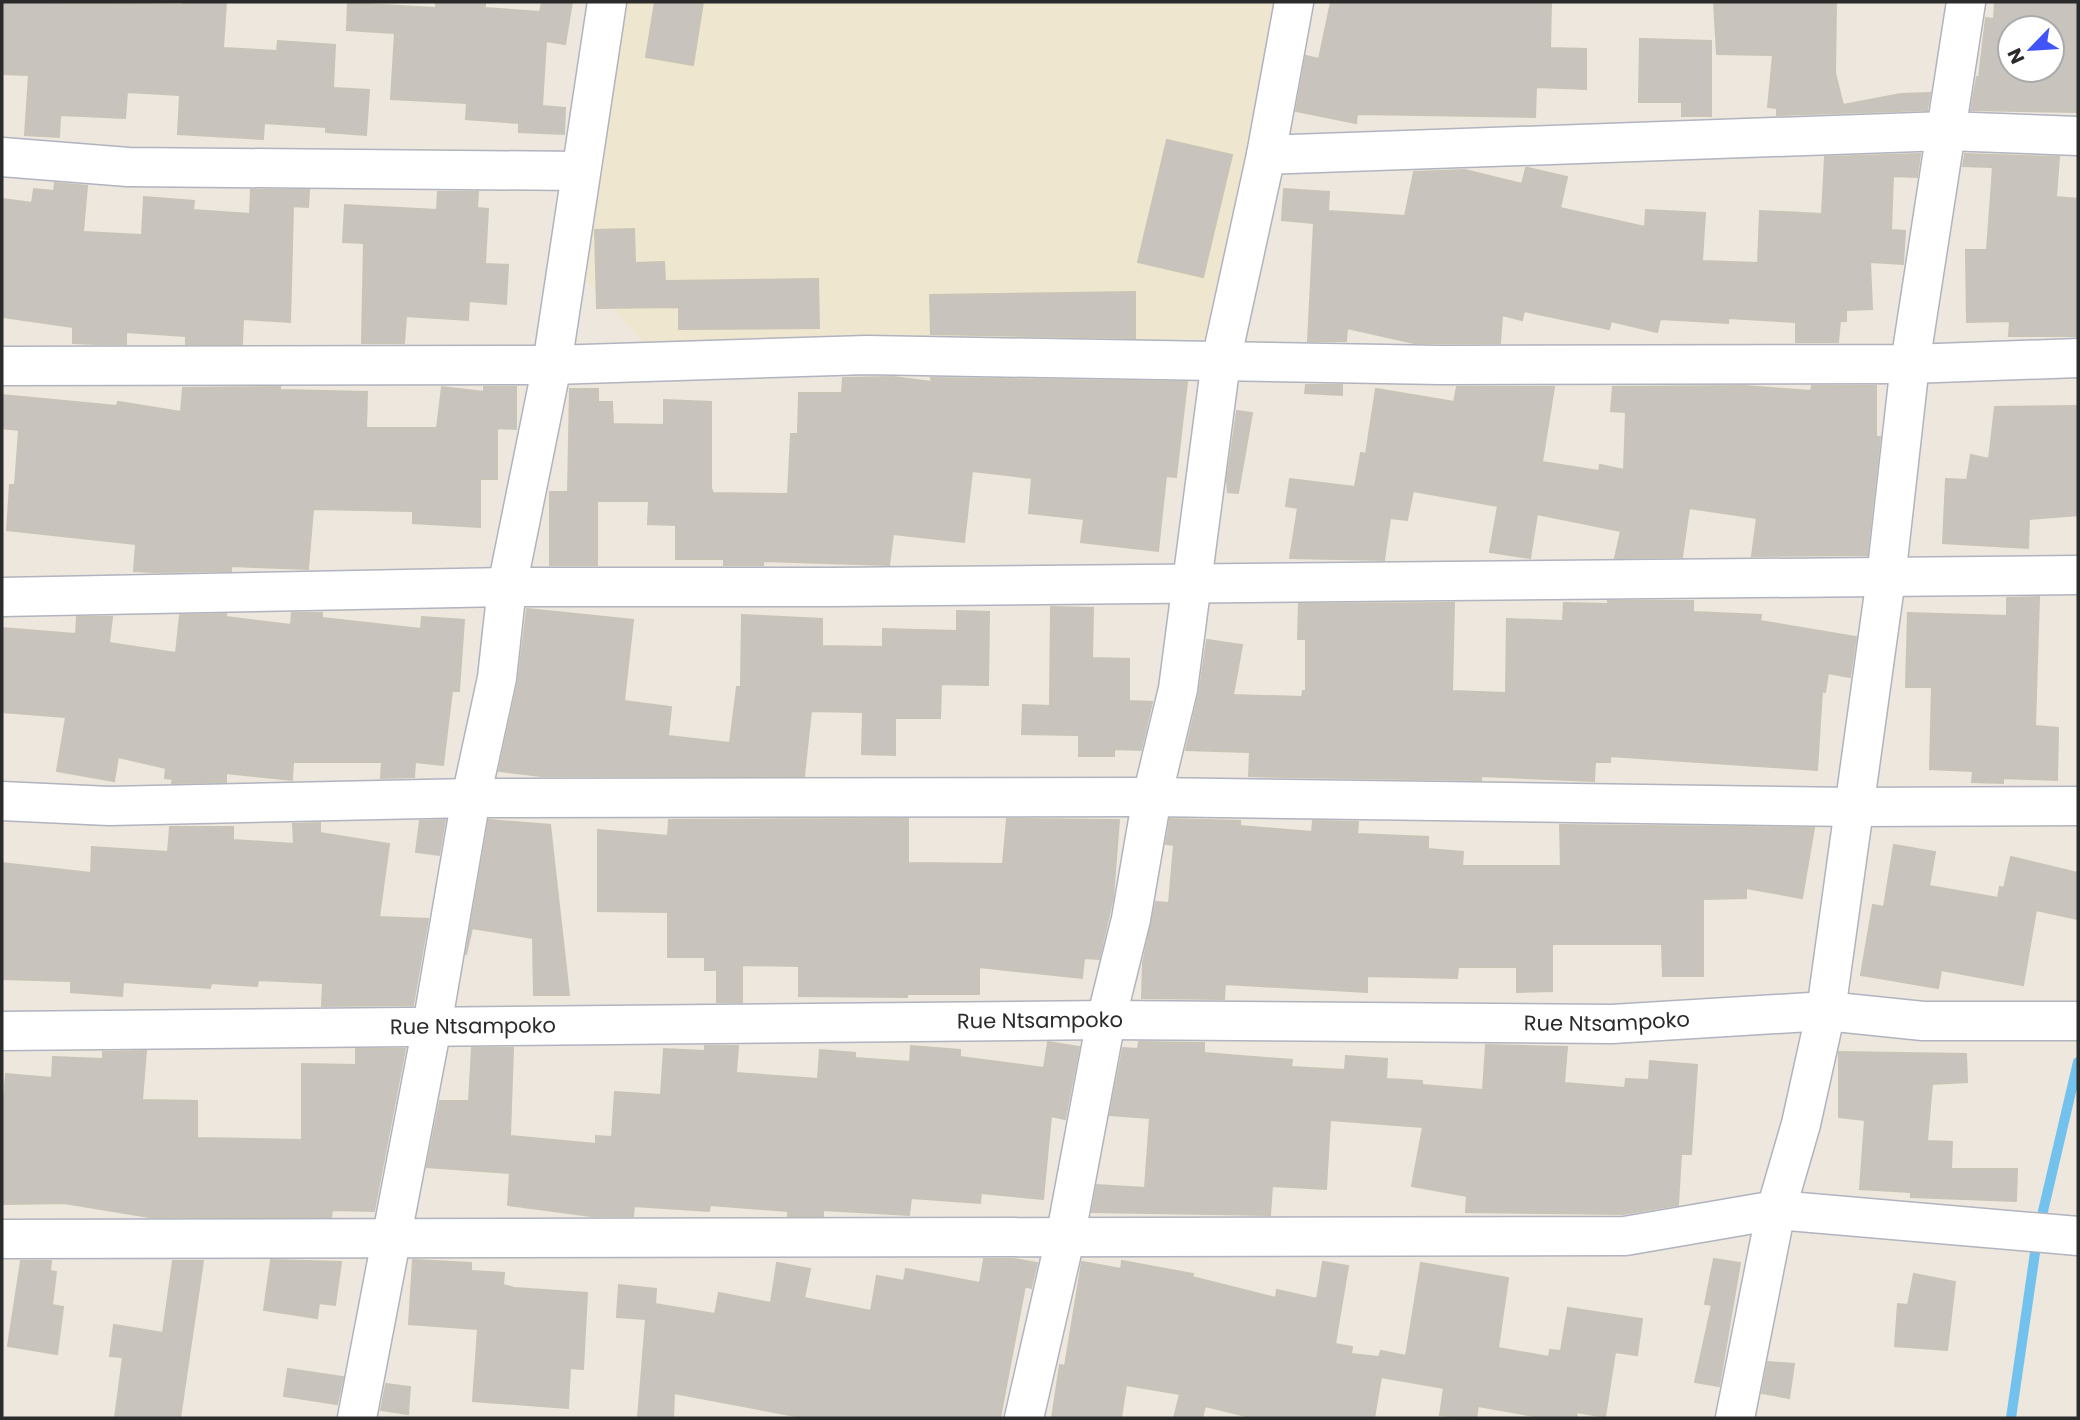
<svg xmlns="http://www.w3.org/2000/svg" width="2080" height="1420" font-family="Poppins,sans-serif">
<style>
.education{fill:#eee6ce}
.lines{fill:none;stroke-linecap:round;stroke-linejoin:round}
.stream{stroke:#73c2ed;stroke-width:10}
.building{fill:#c8c4bd;stroke:#c8c4b7;stroke-width:2;fill-rule:evenodd}
.minor-casing{stroke:#b1b3bf;stroke-width:41}
.minor{stroke:#fff;stroke-width:38}
.labels{text-anchor:middle;stroke-width:6;stroke-linejoin:round;paint-order:stroke}
.street-label{font-size:21px;fill:#2b2b2b;stroke:#fff}
</style>
<rect width="100%" height="100%" fill="#ede7de"/>
<path class="education" d="M 625,2 L 1282,2 L 1208,339 L 646,345 L 586,280 Z"/>
<g class="lines">
<path class="stream" d="M 2040,1224 L 2078,1062
M 2011,1418 L 2037,1239"/>
</g>
<path class="building" d="M 2,2 L 183,5 L 183,2 L 226,2 L 223,48 L 277,51 L 278,41 L 335,45 L 333,88 L 369,90 L 366,135 L 326,132 L 326,127 L 264,123 L 263,139 L 178,134 L 180,95 L 127,92 L 125,118 L 60,115 L 59,137 L 25,135 L 29,75 L 2,74 Z
M 436,2 L 485,2 L 485,8 L 540,12 L 542,2 L 572,2 L 565,44 L 546,41 L 542,106 L 565,108 L 564,134 L 519,132 L 519,123 L 466,119 L 467,103 L 391,99 L 395,33 L 347,30 L 348,3 L 436,8 Z
M 655,2 L 703,2 L 693,65 L 646,57 Z
M 1331,2 L 1551,2 L 1550,48 L 1586,49 L 1586,89 L 1536,87 L 1535,117 L 1357,114 L 1356,123 L 1296,111 L 1306,56 L 1319,59 Z
M 1714,2 L 1836,2 L 1835,73 L 1843,105 L 1901,94 L 1930,93 L 1927,110 L 1777,115 L 1777,108 L 1768,107 L 1773,55 L 1717,54 Z
M 1995,2 L 2078,2 L 2078,112 L 1971,110 L 1977,77 L 1979,77 L 1986,18 L 1994,19 ZM 2010,28 L 2052,28 L 2052,70 L 2010,70 Z
M 1640,39 L 1711,41 L 1711,116 L 1682,116 L 1682,102 L 1639,102 Z
M 1167,140 L 1232,155 L 1203,277 L 1138,262 Z
M 1920,154 L 1917,177 L 1893,176 L 1891,230 L 1905,231 L 1903,264 L 1870,262 L 1872,309 L 1846,310 L 1846,321 L 1840,321 L 1838,342 L 1796,342 L 1796,322 L 1728,318 L 1728,323 L 1660,319 L 1657,332 L 1611,321 L 1609,329 L 1524,311 L 1522,320 L 1502,315 L 1500,343 L 1414,343 L 1347,328 L 1346,341 L 1308,341 L 1314,223 L 1282,220 L 1284,189 L 1329,192 L 1328,211 L 1405,216 L 1414,172 L 1465,170 L 1522,184 L 1526,168 L 1528,168 L 1567,177 L 1560,208 L 1645,227 L 1646,210 L 1705,213 L 1702,261 L 1758,263 L 1760,211 L 1822,214 L 1825,157 Z
M 1965,154 L 2059,157 L 2056,197 L 2078,199 L 2078,336 L 2009,336 L 2010,321 L 1967,322 L 1966,250 L 1987,250 L 1993,167 L 1963,166 Z
M 55,183 L 87,186 L 83,232 L 142,235 L 144,197 L 194,201 L 193,210 L 250,214 L 251,190 L 309,190 L 308,207 L 293,206 L 290,322 L 243,319 L 242,344 L 186,344 L 186,336 L 126,332 L 126,344 L 96,344 L 73,343 L 73,327 L 2,317 L 2,199 L 32,203 L 34,189 L 54,191 Z
M 438,192 L 478,192 L 477,208 L 488,209 L 485,264 L 508,265 L 506,304 L 469,301 L 468,320 L 406,316 L 404,343 L 362,343 L 364,243 L 343,242 L 345,205 L 437,210 Z
M 634,229 L 635,263 L 664,262 L 665,281 L 818,279 L 819,328 L 679,329 L 679,307 L 597,308 L 595,230 Z
M 1135,292 L 1135,338 L 931,334 L 930,295 Z
M 893,377 L 932,382 L 931,378 L 1187,382 L 1176,477 L 1166,476 L 1158,551 L 1081,542 L 1084,519 L 1029,513 L 1032,478 L 972,471 L 964,542 L 893,534 L 889,565 L 763,561 L 763,565 L 724,565 L 724,559 L 676,559 L 676,525 L 648,524 L 649,501 L 597,501 L 597,565 L 550,565 L 550,492 L 568,492 L 570,389 L 598,389 L 598,402 L 612,402 L 613,424 L 664,425 L 664,400 L 711,402 L 711,488 L 713,493 L 788,494 L 791,434 L 798,434 L 799,393 L 842,393 L 843,378 Z
M 1306,385 L 1342,385 L 1342,395 L 1305,393 Z
M 1745,386 L 1811,391 L 1812,386 L 1876,386 L 1876,437 L 1880,437 L 1867,555 L 1752,556 L 1757,518 L 1689,508 L 1682,557 L 1615,558 L 1621,531 L 1537,514 L 1530,558 L 1490,552 L 1498,506 L 1413,491 L 1407,520 L 1390,518 L 1384,560 L 1290,558 L 1298,508 L 1286,506 L 1290,479 L 1355,487 L 1361,453 L 1366,454 L 1376,389 L 1454,402 L 1457,387 L 1554,387 L 1542,462 L 1599,471 L 1600,465 L 1624,470 L 1626,412 L 1611,411 L 1613,387 Z
M 280,387 L 280,390 L 367,392 L 366,428 L 437,428 L 442,387 L 484,392 L 484,387 L 516,387 L 516,429 L 497,428 L 497,479 L 480,479 L 480,527 L 413,523 L 413,511 L 313,509 L 308,569 L 231,566 L 231,571 L 154,572 L 134,571 L 136,544 L 7,530 L 10,485 L 15,485 L 19,430 L 2,428 L 2,395 L 117,406 L 118,402 L 181,412 L 183,388 Z
M 2078,406 L 2078,515 L 2029,519 L 2028,548 L 1943,543 L 1946,479 L 1967,480 L 1971,455 L 1989,459 L 1995,407 Z
M 1237,411 L 1252,413 L 1238,493 L 1228,492 L 1227,480 Z
M 2039,597 L 2035,726 L 2058,728 L 2057,780 L 2003,778 L 2003,783 L 1972,782 L 1973,771 L 1930,769 L 1932,687 L 1906,687 L 1908,613 L 2007,616 L 2007,598 Z
M 1608,601 L 1693,601 L 1693,612 L 1761,615 L 1760,621 L 1856,637 L 1850,677 L 1828,673 L 1825,692 L 1822,691 L 1817,770 L 1610,756 L 1610,762 L 1595,762 L 1594,781 L 1481,776 L 1481,780 L 1285,777 L 1249,776 L 1250,752 L 1186,750 L 1199,694 L 1207,640 L 1242,645 L 1233,695 L 1302,697 L 1303,691 L 1306,691 L 1306,639 L 1298,639 L 1299,604 L 1454,603 L 1452,691 L 1506,693 L 1507,619 L 1563,621 L 1564,603 L 1608,604 Z
M 1051,607 L 1093,608 L 1092,658 L 1129,659 L 1129,701 L 1152,702 L 1141,750 L 1114,749 L 1114,756 L 1079,756 L 1079,735 L 1022,734 L 1023,705 L 1050,706 Z
M 527,609 L 633,620 L 624,701 L 671,707 L 668,736 L 730,743 L 737,687 L 741,687 L 742,615 L 822,619 L 822,646 L 883,647 L 883,629 L 957,631 L 957,611 L 989,612 L 988,685 L 941,684 L 940,718 L 895,718 L 895,755 L 862,754 L 863,712 L 811,711 L 804,776 L 541,776 L 499,771 L 518,683 Z
M 292,613 L 322,613 L 322,618 L 421,629 L 422,617 L 464,620 L 459,691 L 452,691 L 443,765 L 415,762 L 414,777 L 381,778 L 382,762 L 293,762 L 292,780 L 226,773 L 226,782 L 172,783 L 173,779 L 165,778 L 166,768 L 118,757 L 114,781 L 57,771 L 66,717 L 2,712 L 2,628 L 76,634 L 77,617 L 112,617 L 109,643 L 176,653 L 180,615 L 226,614 L 226,617 L 291,625 Z
M 908,819 L 908,863 L 1003,864 L 1007,819 L 1119,820 L 1113,897 L 1099,959 L 1084,958 L 1082,978 L 979,967 L 979,994 L 907,994 L 907,997 L 799,996 L 799,966 L 742,965 L 742,1002 L 717,1002 L 717,970 L 705,970 L 705,957 L 668,957 L 668,912 L 598,911 L 598,830 L 668,836 L 669,820 Z
M 1170,819 L 1240,821 L 1240,826 L 1312,832 L 1313,821 L 1358,822 L 1357,834 L 1428,837 L 1428,849 L 1463,852 L 1462,866 L 1561,866 L 1560,825 L 1814,828 L 1802,898 L 1746,888 L 1746,898 L 1703,899 L 1703,976 L 1663,976 L 1662,944 L 1552,944 L 1552,991 L 1517,992 L 1517,967 L 1458,967 L 1457,978 L 1367,976 L 1367,992 L 1225,984 L 1224,999 L 1142,998 L 1143,963 L 1156,902 L 1169,903 L 1174,845 L 1166,844 Z
M 445,820 L 439,855 L 416,852 L 420,821 Z
M 489,820 L 550,825 L 569,995 L 534,995 L 533,938 L 472,928 L 466,955 Z
M 320,823 L 320,833 L 389,844 L 379,917 L 428,919 L 413,1005 L 322,1006 L 323,983 L 258,980 L 257,986 L 211,983 L 210,988 L 123,982 L 122,996 L 71,992 L 71,981 L 2,979 L 2,863 L 91,873 L 92,847 L 168,852 L 170,827 L 233,827 L 233,840 L 294,844 L 293,824 Z
M 1894,845 L 1935,852 L 1929,886 L 1998,898 L 2000,887 L 2004,888 L 2011,857 L 2078,873 L 2078,919 L 2036,910 L 2023,985 L 1941,970 L 1938,988 L 1861,975 L 1873,905 L 1884,907 Z
M 1048,1042 L 1079,1047 L 1065,1119 L 1051,1116 L 1043,1199 L 981,1193 L 980,1203 L 911,1198 L 909,1215 L 823,1210 L 823,1216 L 788,1216 L 788,1211 L 710,1205 L 709,1211 L 634,1206 L 633,1216 L 591,1216 L 508,1205 L 510,1173 L 427,1167 L 440,1101 L 469,1101 L 472,1048 L 513,1048 L 510,1136 L 596,1144 L 596,1136 L 612,1137 L 615,1092 L 661,1095 L 664,1049 L 705,1051 L 705,1046 L 738,1046 L 736,1073 L 818,1079 L 820,1050 L 855,1053 L 855,1058 L 910,1062 L 911,1046 L 960,1050 L 960,1057 L 1044,1068 Z
M 1139,1042 L 1204,1043 L 1204,1053 L 1292,1060 L 1291,1067 L 1345,1070 L 1346,1056 L 1387,1059 L 1386,1079 L 1422,1081 L 1422,1085 L 1483,1090 L 1486,1045 L 1567,1047 L 1564,1083 L 1625,1088 L 1626,1079 L 1649,1080 L 1650,1061 L 1697,1065 L 1691,1154 L 1681,1154 L 1678,1205 L 1623,1214 L 1466,1212 L 1467,1196 L 1412,1186 L 1423,1127 L 1330,1120 L 1326,1189 L 1272,1186 L 1270,1215 L 1092,1212 L 1097,1185 L 1145,1188 L 1150,1118 L 1110,1115 L 1123,1048 L 1138,1049 Z
M 356,1049 L 405,1049 L 374,1211 L 332,1210 L 331,1217 L 149,1217 L 64,1203 L 4,1204 L 2,1126 L 6,1074 L 52,1078 L 53,1057 L 103,1059 L 103,1052 L 146,1051 L 142,1100 L 197,1101 L 197,1138 L 302,1140 L 302,1064 L 356,1065 Z
M 1839,1052 L 1966,1054 L 1967,1082 L 1932,1084 L 1927,1141 L 1952,1142 L 1951,1169 L 2017,1169 L 2016,1201 L 1911,1197 L 1911,1192 L 1860,1189 L 1865,1120 L 1839,1117 Z
M 984,1259 L 1014,1259 L 1037,1263 L 1031,1288 L 1025,1286 L 1000,1418 L 806,1418 L 674,1393 L 673,1418 L 638,1418 L 646,1319 L 617,1317 L 619,1285 L 656,1289 L 655,1304 L 715,1314 L 719,1293 L 771,1303 L 777,1263 L 810,1269 L 804,1298 L 871,1311 L 877,1276 L 904,1281 L 906,1269 L 980,1283 Z
M 1714,1259 L 1740,1263 L 1719,1386 L 1695,1382 L 1712,1305 L 1705,1304 Z
M 271,1260 L 341,1262 L 335,1305 L 319,1303 L 317,1318 L 264,1310 Z
M 413,1260 L 471,1263 L 471,1271 L 504,1273 L 503,1285 L 514,1288 L 587,1293 L 583,1369 L 570,1368 L 568,1408 L 473,1401 L 478,1329 L 409,1324 Z
M 21,1261 L 51,1261 L 50,1271 L 56,1272 L 52,1305 L 63,1307 L 57,1354 L 8,1346 Z
M 173,1261 L 203,1261 L 180,1418 L 115,1418 L 123,1357 L 110,1356 L 114,1325 L 163,1333 Z
M 1122,1261 L 1193,1274 L 1192,1277 L 1276,1298 L 1277,1290 L 1317,1299 L 1323,1262 L 1348,1266 L 1335,1344 L 1352,1347 L 1351,1354 L 1379,1357 L 1381,1351 L 1406,1356 L 1421,1263 L 1508,1278 L 1498,1348 L 1549,1357 L 1550,1350 L 1561,1351 L 1568,1308 L 1642,1319 L 1637,1355 L 1615,1352 L 1605,1417 L 1577,1412 L 1576,1418 L 1545,1418 L 1478,1406 L 1476,1418 L 1440,1415 L 1444,1388 L 1381,1377 L 1374,1418 L 1254,1418 L 1205,1406 L 1202,1418 L 1174,1418 L 1180,1394 L 1126,1385 L 1121,1418 L 1052,1418 L 1060,1365 L 1065,1366 L 1082,1262 L 1121,1269 Z
M 1914,1274 L 1955,1282 L 1947,1350 L 1895,1346 L 1898,1304 L 1908,1305 Z
M 1768,1362 L 1794,1364 L 1789,1398 L 1762,1393 Z
M 288,1369 L 343,1377 L 337,1404 L 284,1396 Z
M 386,1384 L 410,1387 L 408,1414 L 381,1410 Z"/>
<g class="lines">
<g class="minor-casing">
<g id="minor">
<path d="M 1266,155 L 1946,131 L 2078,136"/>
<path d="M 2,157 L 128,167 L 579,171"/>
<path d="M 2,366 L 552,365 L 867,355 L 1440,365 L 1910,364 L 2078,358"/>
<path d="M 2,597 L 507,587 L 831,587 L 2078,575"/>
<path d="M 2,801 L 109,806 L 471,798 L 1152,797 L 1853,807 L 2078,806"/>
<path id="s1" d="M 2,1031 L 1106,1020 L 1612,1024 L 1826,1011 L 1923,1021 L 2078,1021"/>
<path d="M 2,1239 L 1625,1236 L 1776,1210 L 2078,1236"/>
<path d="M 357,1418 L 432,1026 L 471,798 L 497,678 L 507,587 L 552,365 L 607,2"/>
<path d="M 1024,1418 L 1065,1239 L 1106,1020 L 1131,919 L 1152,797 L 1178,689 L 1221,361 L 1266,155 L 1294,2"/>
<path d="M 1735,1418 L 1776,1210 L 1801,1124 L 1826,1011 L 1886,578 L 1910,364 L 1966,2"/>
</g>
</g>
<use href="#minor" class="minor"/>
</g>
<g class="labels">
<g class="street-label">
<text dy="7" stroke="none"><textPath href="#s1" startOffset="1038">Rue Ntsampoko</textPath></text>
<text dy="7" stroke="none"><textPath href="#s1" startOffset="1605">Rue Ntsampoko</textPath></text>
<text dy="7" stroke="none"><textPath href="#s1" startOffset="471">Rue Ntsampoko</textPath></text>
</g>
</g>
<rect width="2080" height="1420" fill="none" stroke="#2b2b2b" stroke-width="7"/>
<g transform="translate(2031 49) rotate(245)"><circle r="33" fill="#ffffff" stroke="#aaaaaa" stroke-width="2"/>
<path d="M0-5L12 26L0 18L-12 26Z" fill="#4054f7"/>
<text y="-10" font-size="19" font-weight="bold" text-anchor="middle" fill="#2b2b2b">N</text>
</g>
</svg>
